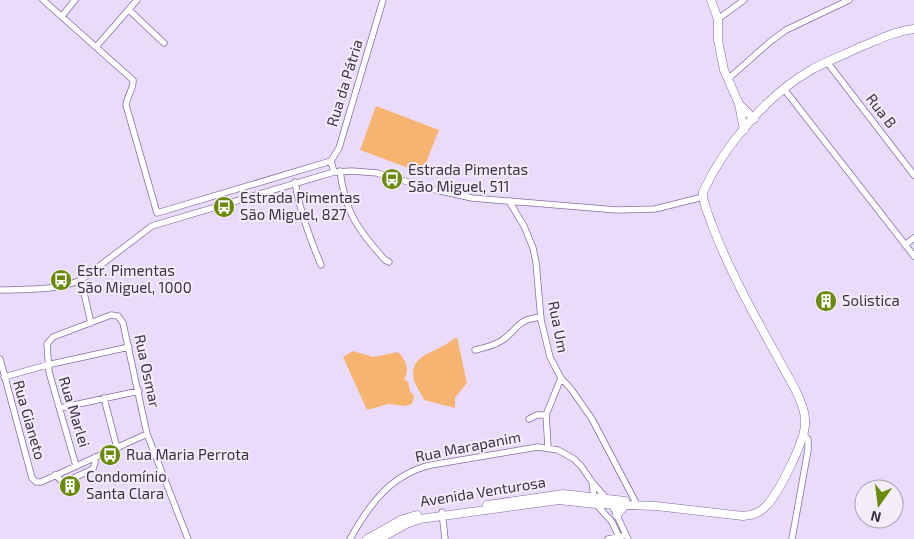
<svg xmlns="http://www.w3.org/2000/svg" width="914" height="539" font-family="'Exo 2',sans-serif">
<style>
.green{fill:#f7b471}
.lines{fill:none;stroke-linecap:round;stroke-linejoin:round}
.street-casing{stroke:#856ea1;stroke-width:7}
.secondary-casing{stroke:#856ea1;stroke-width:9}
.street{stroke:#fff;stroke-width:5.5}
.secondary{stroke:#fff;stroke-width:8}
.labels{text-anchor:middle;stroke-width:4;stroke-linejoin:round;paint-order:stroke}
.street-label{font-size:15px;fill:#3c3248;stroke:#f2edf9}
.poi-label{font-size:15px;fill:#3c3248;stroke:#f2edf9;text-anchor:start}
</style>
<rect width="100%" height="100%" fill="#eadbfd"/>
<path class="green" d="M 376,106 L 439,130 L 422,173 L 360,150 Z
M 457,337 L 467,383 L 455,398 L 455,408 L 424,400 C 421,393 413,383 413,374 C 413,356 431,353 443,346 C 448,343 452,340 457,337 Z
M 353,351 L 373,357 L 398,352 C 406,360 410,369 404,379 L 408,382 L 410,391 L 414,396 L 412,404 L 405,406 L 388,404 L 367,410 L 343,357 Z"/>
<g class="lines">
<g class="street-casing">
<path id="street" d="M 43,0 L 133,80 C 134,88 127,96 126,105 L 157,213
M 129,10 L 164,43
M 62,16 L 75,0
M 718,19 L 744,0
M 96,47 L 137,0
M 827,62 L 914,175
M 728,79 L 771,41 L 786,30 L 849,0
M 784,89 L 914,256
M 340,171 C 345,212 358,230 385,260 L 389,262
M 334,172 L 331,161 L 339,148 L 383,0
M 295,182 C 300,212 310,238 321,265
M 509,201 L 524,226 L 533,248 L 536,262 L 541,320 L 550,357 L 561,378 L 571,389 L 592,419 L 635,501
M 157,213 L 331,161
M 905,245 L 914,238
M 81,280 L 91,323
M 0,290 C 28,289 55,291 81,280 L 152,226 L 334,172 L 352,171 L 377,173 L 436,190 L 472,198 L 617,210 L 655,209 L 703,197
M 475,350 C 483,348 493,346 501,341 C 520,329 514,320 541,317
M 0,359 L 32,478 L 36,482 L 41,482 L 147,434
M 4,377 L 47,365 L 129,347
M 104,398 L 117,448
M 60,408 L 139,391
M 529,419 L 537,415 L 546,415
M 548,447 L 546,415 L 561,378
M 76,466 L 49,372 L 47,344 L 53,337 L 111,315 L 118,316 L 123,323 L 147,434 L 188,539
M 55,475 L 62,481 L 67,481 L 93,469 L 95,463 L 95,457
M 592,482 L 594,498 L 596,504 L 612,522 L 620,539
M 442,512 L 445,539
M 350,539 C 369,505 391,474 431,465 L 538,447 L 558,450 L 574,459 L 581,466 L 592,482 L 612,505 L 628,539
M 608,539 L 623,536
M 792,539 L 808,450 L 808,439 L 804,435"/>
</g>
<g class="secondary-casing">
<path id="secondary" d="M 711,0 L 718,19 L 718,40 L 724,70 L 739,104 L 744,130
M 739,104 L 754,119
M 487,505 L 563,494 L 625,501
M 617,515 L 624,506
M 367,539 L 403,519 L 417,515
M 379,539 L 406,524 L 420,519 L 559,500 L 596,504 L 656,506 L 743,516 C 751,515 758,514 764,508 C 778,496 804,442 805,425 C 806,412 801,403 796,391 C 767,337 734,283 712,225 C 709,215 702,202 703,192 C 724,146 767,95 811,70 C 827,61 844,55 860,47 C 878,40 895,31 914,29"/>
</g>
<use href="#street" class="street"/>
<use href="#secondary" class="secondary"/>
</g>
<defs>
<g id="bus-disc" transform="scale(1.125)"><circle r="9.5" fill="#6a8a0b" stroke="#f2edf9"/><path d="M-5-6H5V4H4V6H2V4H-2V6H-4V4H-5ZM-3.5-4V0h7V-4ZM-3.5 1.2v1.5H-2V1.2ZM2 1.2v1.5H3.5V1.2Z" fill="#fff"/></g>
<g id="building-disc" transform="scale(1.125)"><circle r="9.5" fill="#6a8a0b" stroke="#f2edf9"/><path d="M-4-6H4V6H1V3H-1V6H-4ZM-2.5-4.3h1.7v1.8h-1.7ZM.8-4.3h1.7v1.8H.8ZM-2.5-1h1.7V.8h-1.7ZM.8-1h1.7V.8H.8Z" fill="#fff"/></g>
</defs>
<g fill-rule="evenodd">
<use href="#bus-disc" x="392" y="179"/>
<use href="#bus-disc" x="224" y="207"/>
<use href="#bus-disc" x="61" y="280"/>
<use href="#building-disc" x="826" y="301"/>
<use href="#bus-disc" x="110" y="455"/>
<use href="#building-disc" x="70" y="486"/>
</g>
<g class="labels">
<g class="street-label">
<text transform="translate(345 83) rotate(-73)" y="5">Rua da Pátria</text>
<text transform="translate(881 111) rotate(52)" y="5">Rua B</text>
<text transform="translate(558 327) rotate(79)" y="5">Rua Um</text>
<text transform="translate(147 371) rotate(78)" y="5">Rua Osmar</text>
<text transform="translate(74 412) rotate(73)" y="5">Rua Marlei</text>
<text transform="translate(29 420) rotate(74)" y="5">Rua Gianeto</text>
<text transform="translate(468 447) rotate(-11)" y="5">Rua Marapanim</text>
<text transform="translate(483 492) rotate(-9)" y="5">Avenida Venturosa</text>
</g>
<g class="poi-label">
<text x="408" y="175">Estrada Pimentas<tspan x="408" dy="17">São Miguel, 511</tspan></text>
<text x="240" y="203">Estrada Pimentas<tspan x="240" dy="17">São Miguel, 827</tspan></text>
<text x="77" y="276">Estr. Pimentas<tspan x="77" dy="17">São Miguel, 1000</tspan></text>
<text x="842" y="306">Solistica</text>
<text x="126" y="460">Rua Maria Perrota</text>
<text x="86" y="482">Condomínio<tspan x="86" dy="17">Santa Clara</tspan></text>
</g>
</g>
<g transform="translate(879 504) rotate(194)"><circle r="24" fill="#f2edf9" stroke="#a9a2b2"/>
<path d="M0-4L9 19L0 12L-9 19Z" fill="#6a8a0b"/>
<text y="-8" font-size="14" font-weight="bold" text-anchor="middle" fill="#3c3248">N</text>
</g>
</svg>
